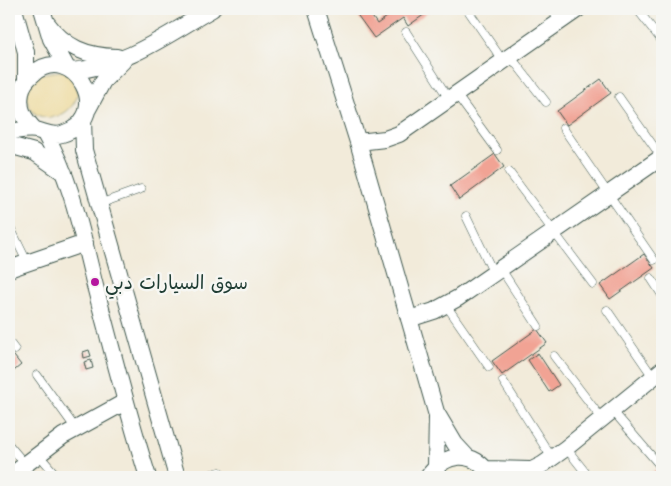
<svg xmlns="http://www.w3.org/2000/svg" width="671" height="486" font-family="'Comic Neue','Playpen Sans Arabic',sans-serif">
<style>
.sand{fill:#eeda9e;stroke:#868c69}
.building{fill:#f1a394}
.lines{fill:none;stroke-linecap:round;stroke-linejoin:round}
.lane-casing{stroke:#3f574d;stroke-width:9}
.street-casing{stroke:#3f574d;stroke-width:18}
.lane{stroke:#fff;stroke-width:8}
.street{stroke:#fff;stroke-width:16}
.poi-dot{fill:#b5179e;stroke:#f6f6f2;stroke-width:2}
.labels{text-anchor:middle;stroke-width:5;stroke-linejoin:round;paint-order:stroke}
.poi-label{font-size:19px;fill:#1f3d34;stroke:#f6f6f2;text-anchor:start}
</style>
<rect width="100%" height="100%" fill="#f6f6f2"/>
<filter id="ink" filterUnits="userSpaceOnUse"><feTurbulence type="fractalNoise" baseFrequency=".02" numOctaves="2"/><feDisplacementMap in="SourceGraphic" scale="10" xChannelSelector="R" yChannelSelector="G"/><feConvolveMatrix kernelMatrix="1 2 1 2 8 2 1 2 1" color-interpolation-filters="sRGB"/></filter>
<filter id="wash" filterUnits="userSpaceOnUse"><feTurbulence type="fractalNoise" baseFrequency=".0096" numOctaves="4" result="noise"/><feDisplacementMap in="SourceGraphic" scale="20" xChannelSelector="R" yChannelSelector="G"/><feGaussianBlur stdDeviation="1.12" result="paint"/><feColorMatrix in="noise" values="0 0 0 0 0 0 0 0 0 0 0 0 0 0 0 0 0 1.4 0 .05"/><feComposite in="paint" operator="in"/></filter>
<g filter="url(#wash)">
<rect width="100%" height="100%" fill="#f2ebda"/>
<path class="sand" d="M 69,70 L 78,94 C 69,125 29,124 27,99 C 26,92 29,83 30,75 Z
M 454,458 L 479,472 L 481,477 L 428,477 Z"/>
<g id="blocks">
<path class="building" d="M 353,9 L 367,9 L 377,24 L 397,10 L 399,13 L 404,9 L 432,9 L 408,26 L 403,18 L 374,38 Z
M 601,79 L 611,93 L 567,125 L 557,111 Z
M 495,154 L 504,167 L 459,200 L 450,186 Z
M 644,254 L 654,268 L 610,299 L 600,285 Z
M 537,329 L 547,343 L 502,375 L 492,361 Z
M 89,350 L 91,356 L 84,358 L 83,352 Z
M 11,352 L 21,365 L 9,375 L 9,354 Z
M 538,353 L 559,385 L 549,392 L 528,360 Z
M 91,360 L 93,368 L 86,370 L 84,362 Z
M 656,469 L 662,477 L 647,477 Z"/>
</g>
</g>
<g filter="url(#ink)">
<use href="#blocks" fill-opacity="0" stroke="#3f574d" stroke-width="1"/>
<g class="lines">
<g class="lane-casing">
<path id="lane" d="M 467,9 L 503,61
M 551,9 L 560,21
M 637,9 L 662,41
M 406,32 L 449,99
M 510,56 L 546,102
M 456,94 L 497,150
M 619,97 L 662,158
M 563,128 L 654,260
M 509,172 L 593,284
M 99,204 L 141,189
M 466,216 L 494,274
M 9,225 L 27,262
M 501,269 L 538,326
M 651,278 L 662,295
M 446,305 L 489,367
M 607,310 L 653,377
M 9,342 L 15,350
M 554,356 L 602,419
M 37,375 L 76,429
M 503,381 L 552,458
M 612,410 L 662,468
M 9,445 L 25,464
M 566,448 L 589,477
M 38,454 L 58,477
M 200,477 L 220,472"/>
</g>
<g class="street-casing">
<path id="street" d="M 14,9 L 26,52 L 26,80
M 42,9 L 51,39 L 67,68
M 316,9 L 358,142 L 436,412 L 455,444 L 468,458
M 46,22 C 65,48 86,56 117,57
M 71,71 C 123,68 168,34 212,9
M 88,109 L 103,81 L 123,61
M 83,119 L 84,150 L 177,477
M 9,132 C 17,131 28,128 36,130 C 45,132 52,137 62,134 C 118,117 72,39 33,74 C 27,79 22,85 21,93 C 18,109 24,119 35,130
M 45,134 C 72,180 82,235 95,286 C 112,350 128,414 148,477
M 358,142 L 385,139 L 399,134 L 578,9
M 9,145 L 34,152 L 64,173
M 9,269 L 85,243
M 409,319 L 434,311 L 458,298 L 662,157
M 436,466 L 437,417
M 486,469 L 530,470
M 9,477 L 63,436 L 125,402
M 428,477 C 445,452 474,448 491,477
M 518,477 L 542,465 L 566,448 L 662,370"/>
</g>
<use href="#lane" class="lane"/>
<use href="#street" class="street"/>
</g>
</g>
<circle class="poi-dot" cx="95" cy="282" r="5"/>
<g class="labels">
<g class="poi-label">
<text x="105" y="289">سوق السيارات دبي</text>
</g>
</g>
<rect width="671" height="486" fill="none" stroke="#f6f6f2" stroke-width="30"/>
</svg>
